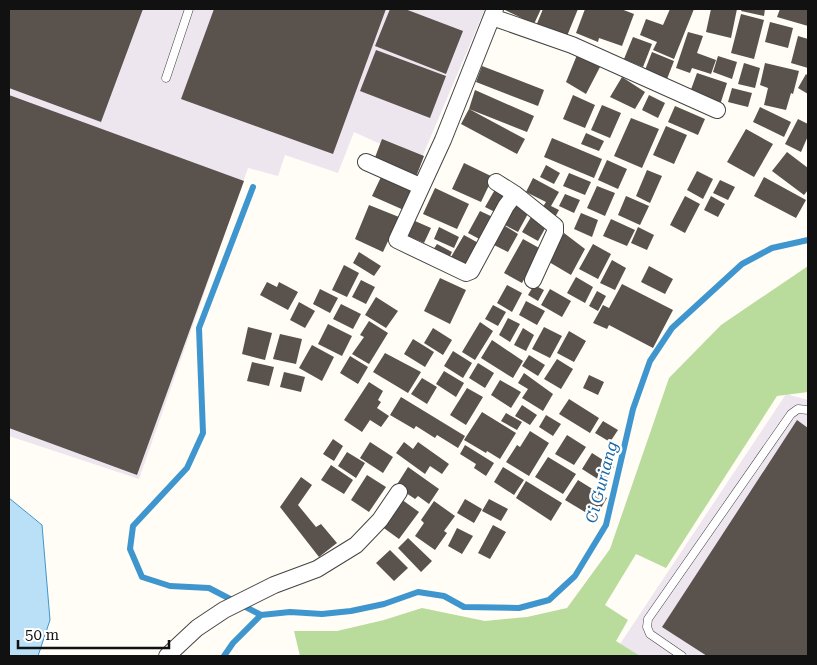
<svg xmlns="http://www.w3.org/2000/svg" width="817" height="665" font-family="'Roboto Serif',serif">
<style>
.industrial{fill:#eee6ef}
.forest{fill:#b9dc9c}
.water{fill:#b9e0f7;stroke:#3f96cf}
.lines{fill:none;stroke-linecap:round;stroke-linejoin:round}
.stream{stroke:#3f96cf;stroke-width:6}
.building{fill:#5a524d}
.lane-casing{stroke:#444;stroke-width:9}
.street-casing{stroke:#444;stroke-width:18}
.lane{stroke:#fff;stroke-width:8}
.street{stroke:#fff;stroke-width:16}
.labels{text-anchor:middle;stroke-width:5;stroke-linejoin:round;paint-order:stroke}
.water-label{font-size:16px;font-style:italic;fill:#1768a6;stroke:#fff}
</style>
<rect width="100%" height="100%" fill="#fffdf5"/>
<path class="industrial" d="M 9,9 L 485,9 L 420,162 L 354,132 L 338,173 L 285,155 L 278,176 L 248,168 L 139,479 L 9,436 Z
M 786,394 L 808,400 L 808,656 L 612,656 Z"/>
<path class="forest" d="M 808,266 L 808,392 L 777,396 L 666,568 L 636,554 L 605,605 L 628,620 L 616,641 L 640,656 L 300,656 L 294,631 L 337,631 L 384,620 L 422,608 L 485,621 L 527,617 L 567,608 L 610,549 L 669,378 L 721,325 Z"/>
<path class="water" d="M 9,498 L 42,525 L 50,620 L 38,656 L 9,656 Z"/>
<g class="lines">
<path class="stream" d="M 253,187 L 199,328 L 203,433 L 187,468 L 133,526 L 130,549 L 142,577 L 170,586 L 209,588 L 261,615
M 224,656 L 233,643 L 261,615 L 290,612 L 322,614 L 351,611 L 384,604 L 418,592 L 444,596 L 464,607 L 519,608 L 549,600 L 575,576 L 606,525 L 633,409 L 650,361 L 672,328 L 742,264 L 772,248 L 808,240"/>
</g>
<path class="building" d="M 9,9 L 143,9 L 101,122 L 9,88 Z
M 214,9 L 386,9 L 333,154 L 181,99 Z
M 390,9 L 405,9 L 463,31 L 446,74 L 375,46 Z
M 503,9 L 541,9 L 534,24 Z
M 543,9 L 578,9 L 567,36 L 536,26 Z
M 585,9 L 621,9 L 634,14 L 622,46 L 599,38 L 598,42 L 576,33 Z
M 670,9 L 694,9 L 674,59 L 653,50 L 657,42 L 640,35 L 646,19 L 663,25 Z
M 711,9 L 737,9 L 731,38 L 706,32 Z
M 742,9 L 765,9 L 764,16 L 741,11 Z
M 780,9 L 808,9 L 808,26 L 777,17 Z
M 741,14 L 764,20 L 754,59 L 731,53 Z
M 770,22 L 793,28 L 788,48 L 765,42 Z
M 688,32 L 703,36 L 697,53 L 716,60 L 711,74 L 692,68 L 690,73 L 676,68 Z
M 798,36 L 808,39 L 808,68 L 791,63 Z
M 633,37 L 652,44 L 643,67 L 624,59 Z
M 376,50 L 446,76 L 430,118 L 360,91 Z
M 652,52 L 674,61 L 667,79 L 645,70 Z
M 577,55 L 600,67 L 586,94 L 566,82 Z
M 718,56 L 737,62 L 732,79 L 713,72 Z
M 744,63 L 760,68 L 755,88 L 738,84 Z
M 765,63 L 799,71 L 793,94 L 791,93 L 786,110 L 764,105 L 768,88 L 760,85 Z
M 482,66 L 544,90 L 538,106 L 476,82 Z
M 697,73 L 727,83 L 720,105 L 689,95 Z
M 806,74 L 808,76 L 808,94 L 798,88 Z
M 622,77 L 645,92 L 635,109 L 610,97 Z
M 732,88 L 752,93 L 748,107 L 728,102 Z
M 475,90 L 534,116 L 527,132 L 469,109 L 525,139 L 517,154 L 461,124 L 469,109 Z
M 9,95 L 244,181 L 137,475 L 9,428 Z
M 573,95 L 595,105 L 585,128 L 563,119 Z
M 649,95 L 665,103 L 658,118 L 642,110 Z
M 602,105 L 621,113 L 610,138 L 591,130 Z
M 675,106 L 705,119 L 698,135 L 668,122 Z
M 760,107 L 791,122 L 784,137 L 753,122 Z
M 631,118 L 659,129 L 642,168 L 614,156 Z
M 798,119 L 808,124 L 808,136 L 801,152 L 785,144 Z
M 666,126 L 687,135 L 674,164 L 653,155 Z
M 746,129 L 773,144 L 754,177 L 727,162 Z
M 586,133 L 604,141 L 599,151 L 581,144 Z
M 552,138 L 602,159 L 594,178 L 544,157 Z
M 382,139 L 424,156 L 416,177 L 374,160 Z
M 787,152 L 808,168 L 808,190 L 804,195 L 772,171 Z
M 607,160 L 627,169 L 618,189 L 598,180 Z
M 464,163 L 493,177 L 481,202 L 452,189 Z
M 546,165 L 560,173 L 554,184 L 540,177 Z
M 647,170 L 662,176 L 650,203 L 636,196 Z
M 697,171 L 713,179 L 703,199 L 687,190 Z
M 569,173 L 591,182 L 585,195 L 563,186 Z
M 381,177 L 414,192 L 406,211 L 372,196 Z
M 764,177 L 806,200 L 796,218 L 754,196 Z
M 533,178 L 559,192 L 551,206 L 559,210 L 554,219 L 540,211 L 546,202 L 526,192 Z
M 720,180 L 735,187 L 728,200 L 713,193 Z
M 497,186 L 510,193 L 499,214 L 485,207 Z
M 597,186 L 615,193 L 605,216 L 587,208 Z
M 435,188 L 469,204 L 457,229 L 423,214 Z
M 565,194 L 580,200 L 574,213 L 559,206 Z
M 626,196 L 649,206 L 640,225 L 618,215 Z
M 685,196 L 700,204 L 685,233 L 670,225 Z
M 711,196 L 725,204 L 718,217 L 704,210 Z
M 515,202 L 530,210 L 518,232 L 503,224 Z
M 369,205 L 399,217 L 383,252 L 355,239 Z
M 480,211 L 497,219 L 485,242 L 468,233 Z
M 581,213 L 598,220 L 592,237 L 574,229 Z
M 531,217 L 547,225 L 538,241 L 522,232 Z
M 611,219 L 635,230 L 627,246 L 603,236 Z
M 415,221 L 431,228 L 424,243 L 408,236 Z
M 505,226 L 518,234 L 508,252 L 494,245 Z
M 439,227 L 459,237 L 454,248 L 434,239 Z
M 638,227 L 654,235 L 647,250 L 631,243 Z
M 564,233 L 585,249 L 571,275 L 549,262 Z
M 464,235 L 482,245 L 469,267 L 451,257 Z
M 523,239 L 541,249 L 522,283 L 504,273 Z
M 437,244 L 452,252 L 447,262 L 431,253 Z
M 593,244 L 611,254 L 598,279 L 579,269 Z
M 359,252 L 381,266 L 374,276 L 353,263 Z
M 612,260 L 626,268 L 615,290 L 600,283 Z
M 344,265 L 359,273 L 347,297 L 332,290 Z
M 649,266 L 673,279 L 665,294 L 641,282 Z
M 576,277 L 593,287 L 585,303 L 567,293 Z
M 440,278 L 466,290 L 450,324 L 424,311 Z
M 361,280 L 375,287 L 366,304 L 352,297 Z
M 267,282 L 277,287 L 279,282 L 298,292 L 288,310 L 260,295 Z
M 622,284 L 673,310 L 653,348 L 609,325 L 607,329 L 593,323 L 603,305 L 609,308 Z
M 507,285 L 522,293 L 512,312 L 497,303 Z
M 534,285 L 544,290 L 538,301 L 528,295 Z
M 320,289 L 338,298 L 330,313 L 313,304 Z
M 550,289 L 571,301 L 562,317 L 541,305 Z
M 597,291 L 606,296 L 598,311 L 589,306 Z
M 376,297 L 398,311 L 386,328 L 365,315 Z
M 526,301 L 545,311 L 537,325 L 519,315 Z
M 299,302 L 315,311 L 305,328 L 290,320 Z
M 341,304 L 361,314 L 353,329 L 333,319 Z
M 493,305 L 506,312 L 498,326 L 485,319 Z
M 508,318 L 520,324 L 510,342 L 499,335 Z
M 369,321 L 388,333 L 369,364 L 352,354 L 364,337 L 360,335 Z
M 480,322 L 493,331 L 475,360 L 462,352 Z
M 328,324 L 352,336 L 342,356 L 318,344 Z
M 248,327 L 272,333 L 265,360 L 242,354 Z
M 544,327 L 562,336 L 550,358 L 532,349 Z
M 433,328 L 452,340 L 443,355 L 424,343 Z
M 523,328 L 534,335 L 526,351 L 514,345 Z
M 569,331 L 586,341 L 574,362 L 557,353 Z
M 280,334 L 302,339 L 296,364 L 273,359 Z
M 413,339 L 434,352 L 425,367 L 404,354 Z
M 492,340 L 523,361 L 513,378 L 481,358 Z
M 312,345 L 334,357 L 322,381 L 299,368 Z
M 453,351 L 472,363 L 463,378 L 444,366 Z
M 385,353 L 421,372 L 408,393 L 373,372 Z
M 529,355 L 545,365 L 538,376 L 522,366 Z
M 350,356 L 368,367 L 358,384 L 340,373 Z
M 557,359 L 573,369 L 561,389 L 544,379 Z
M 252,362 L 274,367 L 269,386 L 247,381 Z
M 478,363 L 494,373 L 485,388 L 469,378 Z
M 444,371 L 464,383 L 456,397 L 436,384 Z
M 284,372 L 305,377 L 301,392 L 280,387 Z
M 524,373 L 553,394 L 543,411 L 522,398 L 528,389 L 518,383 Z
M 589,375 L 604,382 L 598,395 L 583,388 Z
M 422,378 L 437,387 L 427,404 L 411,394 Z
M 500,380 L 521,392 L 511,408 L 491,395 Z
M 369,382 L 383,391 L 378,400 L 381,402 L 377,408 L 389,416 L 381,427 L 370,420 L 362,432 L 344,420 Z
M 467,388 L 483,397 L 466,425 L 450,415 Z
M 401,397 L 465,436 L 458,448 L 437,435 L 435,438 L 416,426 L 414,429 L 390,415 Z
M 569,399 L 599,418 L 590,433 L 559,414 Z
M 522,405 L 537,415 L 530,425 L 515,416 Z
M 482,412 L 516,433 L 500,459 L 487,451 L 486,453 L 464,440 Z
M 506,413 L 522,422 L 517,430 L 501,421 Z
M 546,415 L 561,424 L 553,436 L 539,427 Z
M 797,420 L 808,428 L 808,656 L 707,656 L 662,627 Z
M 603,421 L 618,430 L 610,442 L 595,433 Z
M 530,431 L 549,443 L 529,476 L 506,462 L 517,445 L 520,447 Z
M 567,435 L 586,447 L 574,465 L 555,454 Z
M 333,439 L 343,446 L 334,461 L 323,454 Z
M 370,442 L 393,457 L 383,473 L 360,458 Z
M 404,442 L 413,449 L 418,442 L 449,464 L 442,474 L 430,466 L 425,474 L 396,453 Z
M 465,445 L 494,463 L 486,476 L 474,468 L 476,464 L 460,454 Z
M 347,452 L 365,463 L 356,478 L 338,466 Z
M 592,453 L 614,467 L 604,483 L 582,469 Z
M 548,457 L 576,474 L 563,494 L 535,477 Z
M 331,465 L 353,480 L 344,494 L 321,480 Z
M 408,467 L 439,489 L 429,504 L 418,496 L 415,499 L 396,486 Z
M 503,467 L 524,480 L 514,495 L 494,482 Z
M 367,475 L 386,487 L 369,512 L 351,500 Z
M 301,477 L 312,485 L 298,505 L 316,527 L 321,524 L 337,543 L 319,557 L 280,507 Z
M 578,480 L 607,498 L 595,518 L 565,500 Z
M 526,481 L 562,503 L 551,521 L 516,498 Z
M 401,499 L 419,512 L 399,539 L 381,526 Z
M 465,499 L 482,509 L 474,523 L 457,513 Z
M 489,499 L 508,509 L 501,521 L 482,511 Z
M 434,501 L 455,516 L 444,531 L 447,533 L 435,550 L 415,536 L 424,523 L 421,520 Z
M 493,525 L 506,532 L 490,559 L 478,553 Z
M 457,528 L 473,536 L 462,554 L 448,546 Z
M 408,538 L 432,561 L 421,572 L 398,548 Z
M 390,550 L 408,568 L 394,581 L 376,563 Z"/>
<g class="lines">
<g class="lane-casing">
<path id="lane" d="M 166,78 L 189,9
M 682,656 L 650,634 L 647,627 L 648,619 L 791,414 L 798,409 L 808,410"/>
</g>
<g class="street-casing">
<path id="street" d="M 495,9 L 443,140 L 397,240 L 466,273 L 471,271 L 506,206 L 515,194
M 492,17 L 572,45 L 717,110
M 366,162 L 420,186
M 496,182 L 515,194 L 555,226 L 555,232 L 533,280
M 167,656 L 197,628 L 224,610 L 274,585 L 317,569 L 356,545 L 380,520 L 399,492"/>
</g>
<use href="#lane" class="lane"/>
<use href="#street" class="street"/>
</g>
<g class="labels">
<g class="water-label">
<text transform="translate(601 482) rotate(-75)" y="6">Ci Guriang</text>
</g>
</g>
<rect width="817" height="665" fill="none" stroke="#111111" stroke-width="20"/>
<path d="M18 640v8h151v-8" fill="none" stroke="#111111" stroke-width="2.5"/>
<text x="25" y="640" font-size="15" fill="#111111" stroke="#ffffff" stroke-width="4" paint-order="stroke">50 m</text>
</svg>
